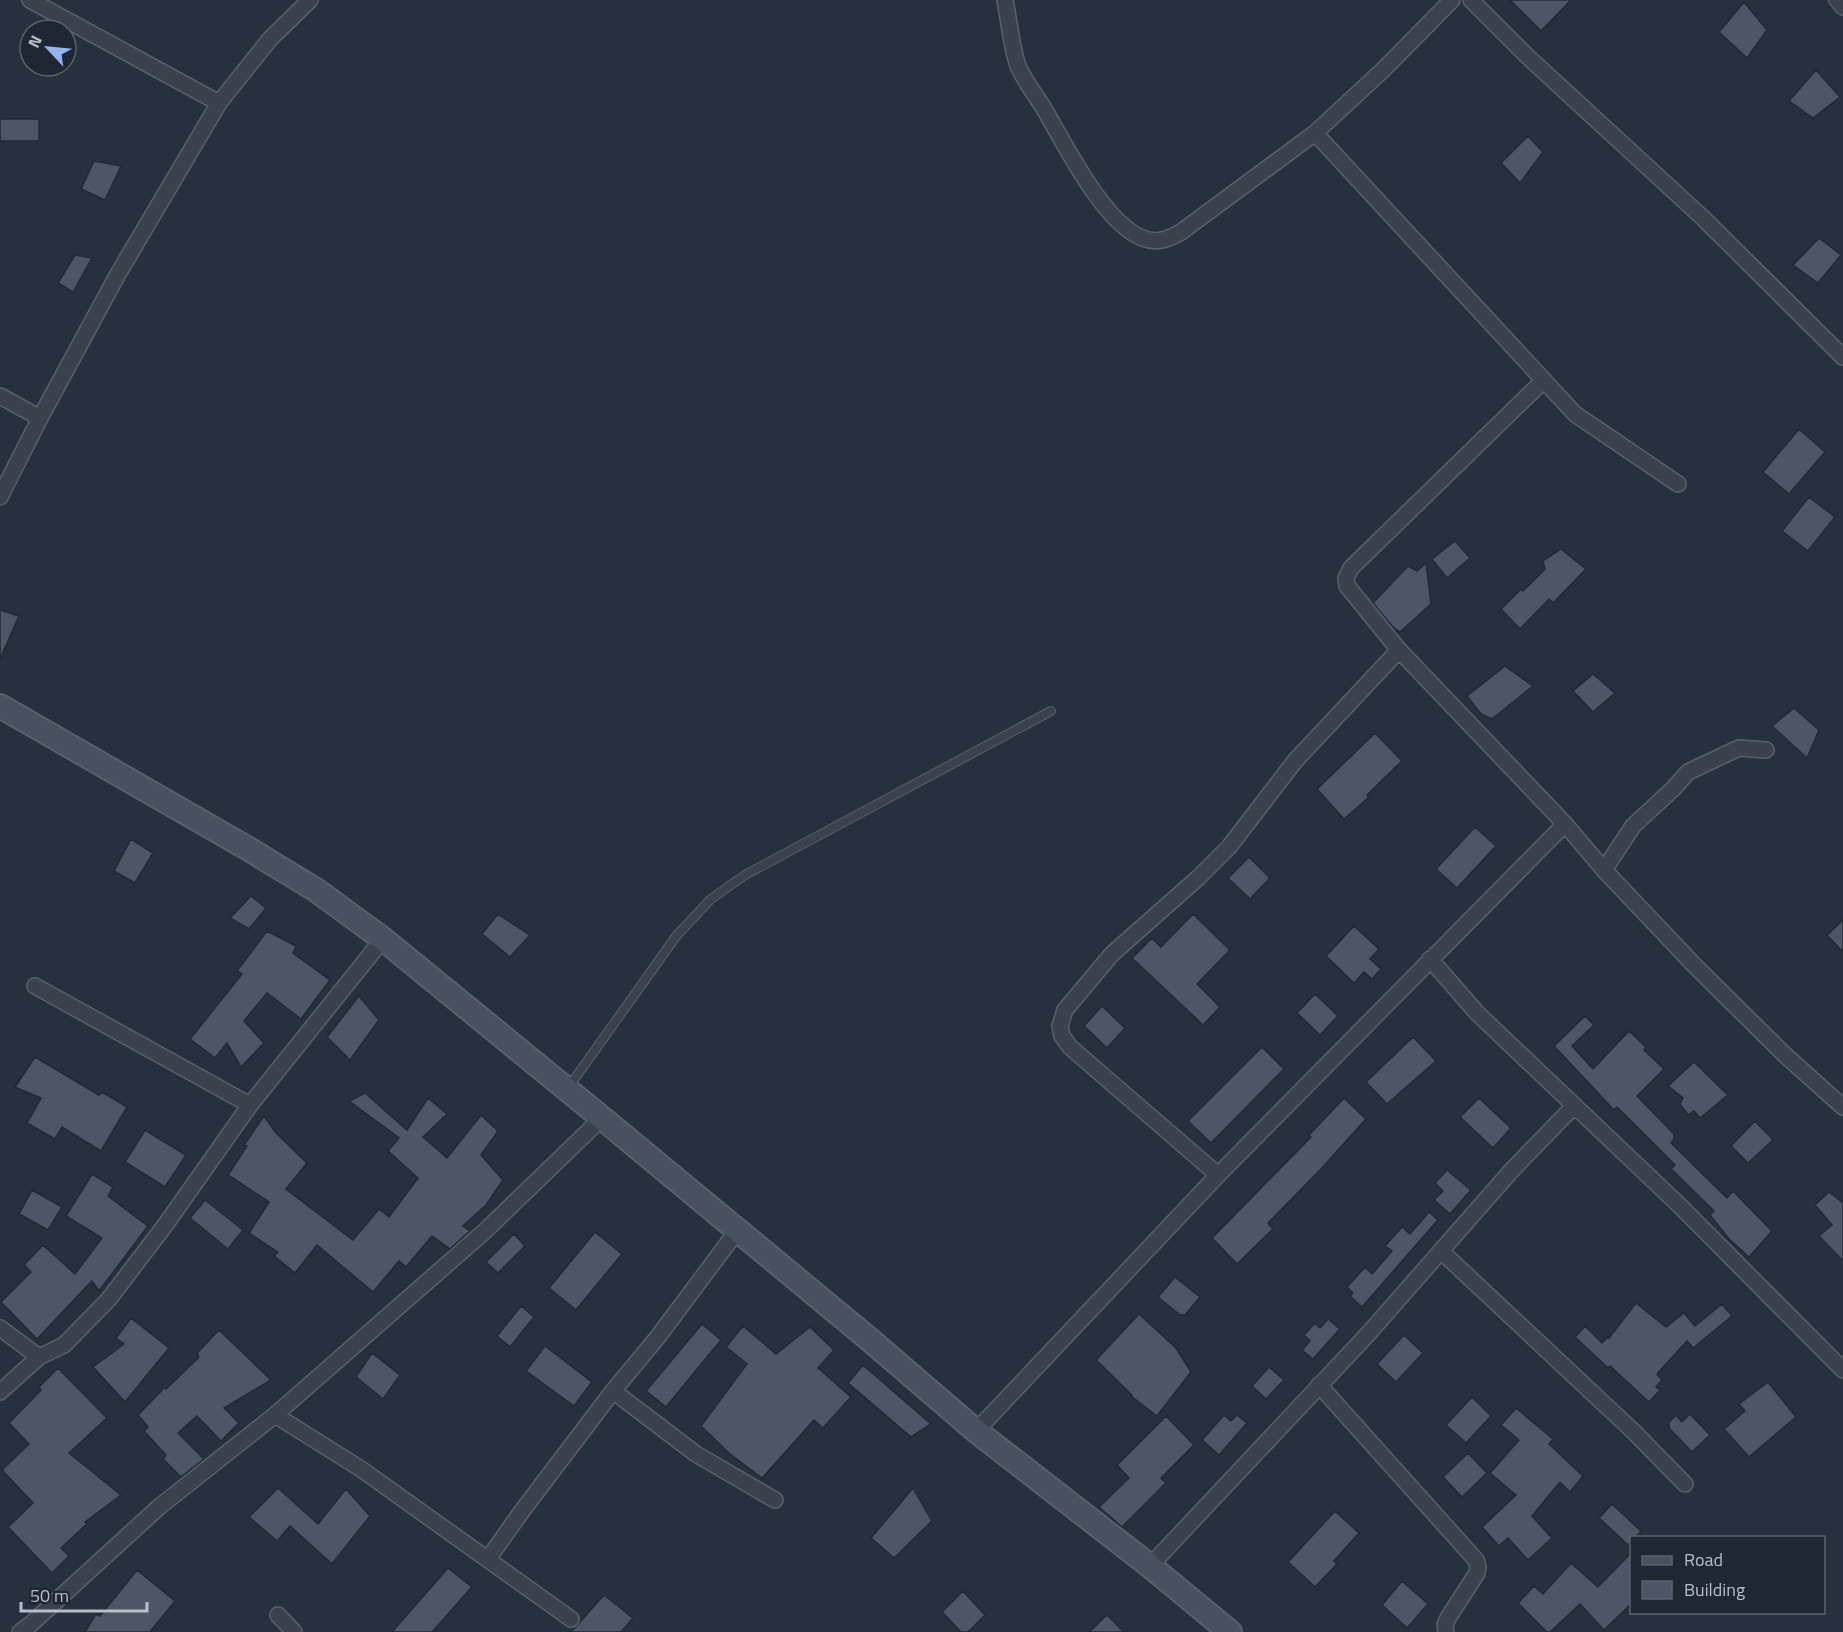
<svg xmlns="http://www.w3.org/2000/svg" width="1843" height="1632" font-family="'Titillium Web',sans-serif">
<style>
.building{fill:#4d5666;stroke:#212935;stroke-width:1.5}
.lines{fill:none;stroke-linecap:round;stroke-linejoin:round}
.lane-casing{stroke:#58606c;stroke-width:10}
.street-casing{stroke:#58606c;stroke-width:18}
.secondary-casing{stroke:#58606c;stroke-width:26}
.lane{stroke:#3b424e;stroke-width:8}
.street{stroke:#3b424e;stroke-width:15}
.secondary{stroke:#495161;stroke-width:22}
</style>
<rect width="100%" height="100%" fill="#27303e"/>
<path class="building" d="M 1510,0 L 1571,0 L 1541,31 Z
M 1744,2 L 1767,30 L 1747,58 L 1719,32 Z
M 1816,70 L 1840,97 L 1813,118 L 1789,101 Z
M 0,119 L 39,119 L 39,141 L 0,141 Z
M 1528,136 L 1543,152 L 1520,183 L 1501,163 Z
M 94,161 L 121,166 L 105,200 L 81,189 Z
M 1819,238 L 1841,255 L 1818,283 L 1793,265 Z
M 75,255 L 92,258 L 73,292 L 58,283 Z
M 1799,429 L 1825,452 L 1789,494 L 1763,472 Z
M 1809,497 L 1835,517 L 1808,551 L 1782,531 Z
M 1455,541 L 1470,558 L 1447,578 L 1432,559 Z
M 1561,549 L 1586,569 L 1553,603 L 1549,599 L 1520,629 L 1501,609 L 1521,589 L 1523,591 L 1545,569 L 1543,561 Z
M 1426,563 L 1431,604 L 1400,632 L 1393,627 L 1373,603 L 1408,566 L 1417,571 Z
M 0,610 L 19,616 L 0,659 Z
M 1505,666 L 1533,686 L 1492,719 L 1481,714 L 1467,696 Z
M 1593,674 L 1615,693 L 1593,712 L 1573,691 Z
M 1794,708 L 1819,730 L 1807,758 L 1772,726 Z
M 1375,733 L 1402,761 L 1367,795 L 1369,797 L 1344,819 L 1317,789 Z
M 1475,827 L 1496,846 L 1457,888 L 1436,869 Z
M 131,839 L 153,853 L 135,883 L 114,871 Z
M 1249,857 L 1270,878 L 1250,899 L 1228,878 Z
M 251,896 L 266,908 L 249,929 L 230,918 Z
M 498,914 L 530,935 L 510,957 L 482,934 Z
M 1193,914 L 1230,950 L 1197,984 L 1220,1007 L 1203,1025 L 1132,958 L 1152,938 L 1161,947 Z
M 1843,920 L 1843,952 L 1827,935 Z
M 1354,926 L 1379,949 L 1370,959 L 1381,969 L 1372,979 L 1364,972 L 1354,983 L 1326,956 Z
M 267,931 L 296,946 L 293,953 L 330,980 L 301,1019 L 267,993 L 244,1021 L 264,1043 L 241,1067 L 227,1043 L 215,1058 L 190,1039 L 242,974 L 237,971 Z
M 1315,994 L 1338,1016 L 1320,1035 L 1297,1013 Z
M 359,996 L 379,1020 L 350,1060 L 327,1037 Z
M 1102,1006 L 1125,1028 L 1107,1048 L 1084,1026 Z
M 1585,1016 L 1594,1025 L 1572,1046 L 1593,1069 L 1629,1031 L 1646,1047 L 1644,1050 L 1664,1069 L 1637,1096 L 1674,1134 L 1674,1139 L 1671,1143 L 1727,1198 L 1733,1191 L 1772,1231 L 1749,1257 L 1729,1239 L 1710,1215 L 1714,1211 L 1671,1169 L 1675,1165 L 1617,1107 L 1614,1110 L 1554,1046 Z
M 1413,1037 L 1436,1061 L 1387,1104 L 1366,1082 Z
M 1262,1047 L 1284,1069 L 1211,1143 L 1188,1121 Z
M 35,1057 L 99,1095 L 102,1092 L 127,1107 L 101,1151 L 62,1127 L 55,1139 L 27,1123 L 41,1098 L 15,1087 Z
M 1694,1062 L 1728,1095 L 1700,1118 L 1694,1111 L 1688,1115 L 1680,1104 L 1683,1098 L 1668,1086 Z
M 365,1093 L 407,1130 L 428,1098 L 447,1114 L 423,1137 L 447,1158 L 481,1115 L 498,1131 L 481,1155 L 503,1180 L 486,1205 L 463,1226 L 470,1231 L 450,1249 L 432,1236 L 406,1267 L 399,1261 L 373,1292 L 317,1245 L 295,1273 L 274,1256 L 278,1252 L 249,1233 L 269,1202 L 228,1175 L 247,1146 L 244,1145 L 264,1116 L 276,1133 L 307,1163 L 286,1189 L 353,1240 L 379,1209 L 389,1217 L 418,1178 L 388,1151 L 399,1138 L 349,1101 Z
M 1344,1098 L 1366,1119 L 1321,1169 L 1268,1223 L 1273,1229 L 1237,1264 L 1212,1238 L 1311,1137 L 1309,1135 Z
M 1479,1098 L 1511,1128 L 1493,1148 L 1460,1117 Z
M 1755,1121 L 1773,1140 L 1748,1163 L 1731,1146 Z
M 145,1130 L 186,1155 L 165,1187 L 125,1162 Z
M 1447,1170 L 1471,1190 L 1450,1214 L 1434,1200 L 1443,1191 L 1435,1183 Z
M 92,1174 L 113,1187 L 108,1196 L 148,1226 L 99,1291 L 92,1281 L 37,1339 L 1,1302 L 31,1272 L 24,1265 L 43,1245 L 75,1274 L 102,1238 L 66,1216 Z
M 32,1190 L 62,1207 L 48,1230 L 19,1214 Z
M 1829,1192 L 1843,1203 L 1843,1261 L 1819,1236 L 1832,1225 L 1815,1205 Z
M 205,1200 L 243,1230 L 228,1249 L 190,1218 Z
M 1429,1212 L 1438,1220 L 1362,1307 L 1350,1296 L 1353,1293 L 1347,1287 L 1365,1267 L 1372,1274 L 1392,1251 L 1385,1246 L 1402,1227 L 1410,1234 Z
M 595,1232 L 622,1254 L 576,1310 L 549,1288 Z
M 514,1234 L 525,1246 L 498,1273 L 486,1262 Z
M 1175,1277 L 1200,1297 L 1185,1315 L 1180,1315 L 1158,1297 Z
M 1636,1303 L 1666,1327 L 1684,1313 L 1695,1326 L 1722,1304 L 1732,1316 L 1693,1348 L 1687,1341 L 1657,1374 L 1662,1380 L 1656,1387 L 1660,1390 L 1649,1402 L 1610,1366 L 1608,1368 L 1575,1337 L 1585,1326 L 1602,1343 L 1608,1337 L 1609,1338 Z
M 521,1306 L 534,1317 L 510,1347 L 497,1336 Z
M 1139,1314 L 1176,1348 L 1191,1372 L 1157,1416 L 1131,1396 L 1132,1395 L 1096,1360 Z
M 131,1318 L 169,1348 L 125,1402 L 93,1367 L 124,1344 L 116,1338 Z
M 1328,1319 L 1340,1329 L 1313,1359 L 1302,1350 L 1310,1341 L 1304,1335 L 1315,1323 L 1320,1328 Z
M 702,1324 L 721,1340 L 666,1407 L 646,1391 Z
M 743,1326 L 776,1354 L 810,1327 L 834,1350 L 818,1368 L 851,1397 L 823,1428 L 814,1420 L 762,1478 L 730,1454 L 701,1426 L 747,1364 L 726,1347 Z
M 219,1330 L 271,1380 L 224,1408 L 239,1423 L 221,1441 L 197,1416 L 178,1433 L 204,1459 L 181,1477 L 163,1459 L 166,1455 L 144,1431 L 148,1427 L 138,1415 L 164,1388 L 166,1389 L 199,1357 L 197,1353 Z
M 1404,1335 L 1423,1353 L 1396,1382 L 1377,1364 Z
M 545,1346 L 592,1382 L 574,1406 L 526,1371 Z
M 372,1353 L 400,1375 L 383,1399 L 356,1377 Z
M 863,1365 L 931,1424 L 911,1437 L 848,1383 Z
M 1269,1367 L 1284,1380 L 1266,1399 L 1252,1386 Z
M 58,1368 L 107,1418 L 69,1453 L 121,1495 L 85,1522 L 87,1524 L 61,1548 L 69,1556 L 52,1573 L 8,1527 L 33,1503 L 2,1470 L 29,1444 L 9,1423 L 41,1390 L 39,1387 Z
M 1768,1382 L 1796,1417 L 1749,1457 L 1724,1429 L 1745,1411 L 1739,1404 Z
M 1472,1397 L 1491,1416 L 1466,1443 L 1446,1425 Z
M 1516,1408 L 1553,1439 L 1549,1444 L 1583,1476 L 1570,1492 L 1560,1482 L 1532,1516 L 1552,1538 L 1528,1560 L 1508,1538 L 1499,1546 L 1482,1527 L 1516,1495 L 1490,1473 L 1519,1440 L 1501,1425 Z
M 1690,1414 L 1710,1435 L 1692,1452 L 1669,1428 L 1669,1422 L 1676,1415 L 1682,1422 Z
M 1224,1415 L 1231,1421 L 1237,1415 L 1247,1423 L 1219,1455 L 1202,1440 Z
M 1166,1416 L 1194,1445 L 1161,1478 L 1166,1483 L 1122,1527 L 1099,1507 L 1129,1478 L 1117,1465 Z
M 1468,1453 L 1487,1473 L 1462,1497 L 1443,1477 Z
M 278,1488 L 318,1524 L 346,1489 L 370,1516 L 332,1564 L 290,1526 L 277,1541 L 249,1517 Z
M 913,1488 L 932,1521 L 894,1558 L 871,1538 Z
M 1612,1504 L 1641,1531 L 1635,1538 L 1632,1538 L 1632,1541 L 1628,1545 L 1599,1518 Z
M 1335,1511 L 1359,1533 L 1334,1561 L 1337,1564 L 1315,1587 L 1288,1562 Z
M 1632,1552 L 1632,1603 L 1604,1630 L 1580,1604 L 1550,1632 L 1547,1632 L 1518,1603 L 1534,1586 L 1543,1594 L 1571,1563 L 1598,1587 Z
M 448,1568 L 472,1587 L 432,1632 L 392,1632 Z
M 137,1570 L 175,1601 L 150,1632 L 85,1632 L 96,1614 L 100,1616 Z
M 1402,1581 L 1428,1604 L 1407,1628 L 1382,1605 Z
M 963,1591 L 985,1615 L 968,1632 L 961,1632 L 942,1612 Z
M 604,1595 L 633,1618 L 621,1632 L 571,1632 Z
M 1107,1615 L 1124,1632 L 1089,1632 Z"/>
<g class="lines">
<g class="lane-casing">
<path id="lane" d="M 568,1088 L 677,935 L 711,899 L 745,875 L 1051,711"/>
</g>
<g class="street-casing">
<path id="street" d="M 30,0 L 219,103
M 1005,0 C 1009,21 1011,43 1017,63 C 1022,78 1035,94 1043,107 C 1065,144 1102,221 1142,238 C 1157,244 1169,239 1181,232 L 1315,133 L 1384,69 L 1452,0
M 1471,0 L 1527,56 L 1703,218 L 1843,357
M 1837,0 L 1843,7
M 1315,133 L 1575,414 L 1678,484
M 1544,380 L 1351,568 L 1346,578 L 1347,586 L 1399,650 L 1565,824 L 1604,870 L 1696,967 L 1785,1055 L 1843,1107
M 0,396 L 40,418
M 0,497 L 40,418 L 118,274 L 219,103 L 270,39 L 310,0
M 1604,870 L 1633,826 L 1673,789 L 1688,772 L 1739,748 L 1766,750
M 1430,959 L 1477,1013 L 1679,1205 L 1843,1370
M 35,986 L 250,1105
M 1218,1175 L 1070,1047 L 1062,1036 L 1060,1026 L 1065,1010 L 1112,954 L 1199,877 L 1229,847 L 1295,761 L 1399,650
M 1442,1252 L 1633,1431 L 1685,1484
M 0,1328 L 39,1357
M 1319,1385 L 1476,1560 L 1478,1567 L 1477,1573 L 1448,1618 L 1445,1625 L 1446,1632
M 613,1391 L 696,1454 L 775,1500
M 0,1392 L 39,1357 L 64,1345 L 109,1299 L 166,1224 L 250,1105 L 383,939
M 275,1415 L 361,1469 L 571,1619
M 976,1431 L 1218,1175 L 1565,824
M 488,1559 L 522,1511 L 613,1391 L 657,1338 L 737,1231
M 1150,1566 L 1368,1334 L 1512,1170 L 1574,1106
M 278,1615 L 294,1632
M 20,1632 L 31,1624 L 159,1507 L 275,1415 L 485,1231 L 602,1118"/>
</g>
<g class="secondary-casing">
<path id="secondary" d="M 0,706 L 247,848 L 316,890 L 383,939 L 602,1118 L 869,1339 L 976,1431 L 1150,1566 L 1230,1632"/>
</g>
<use href="#lane" class="lane"/>
<use href="#street" class="street"/>
<use href="#secondary" class="secondary"/>
</g>
<rect x="1630" y="1536" width="195" height="78" fill="#1f2733" stroke="#5c636f" stroke-width="1.5"/>
<rect x="1642" y="1556" width="30" height="9" fill="#495161" stroke="#5c636f" stroke-width="1.5"/>
<text x="1684" y="1566" font-size="18" fill="#b7bdc9">Road</text>
<rect x="1642" y="1581" width="30" height="18" fill="#4d5666" stroke="#5c636f" stroke-width="1.5"/>
<text x="1684" y="1596" font-size="18" fill="#b7bdc9">Building</text>
<g transform="translate(48 48) rotate(296)"><circle r="28" fill="#1f2733" stroke="#5c636f" stroke-width="1.5"/>
<path d="M0-4.5L10 22L0 15L-10 22Z" fill="#94b4f1"/>
<text y="-9" font-size="16" font-weight="bold" text-anchor="middle" fill="#b7bdc9">N</text>
</g>
<path d="M21 1602v9h126v-9" fill="none" stroke="#b7bdc9" stroke-width="3"/>
<text x="30" y="1602" font-size="18" fill="#b7bdc9" stroke="#1f2733" stroke-width="4.5" paint-order="stroke">50 m</text>
</svg>
